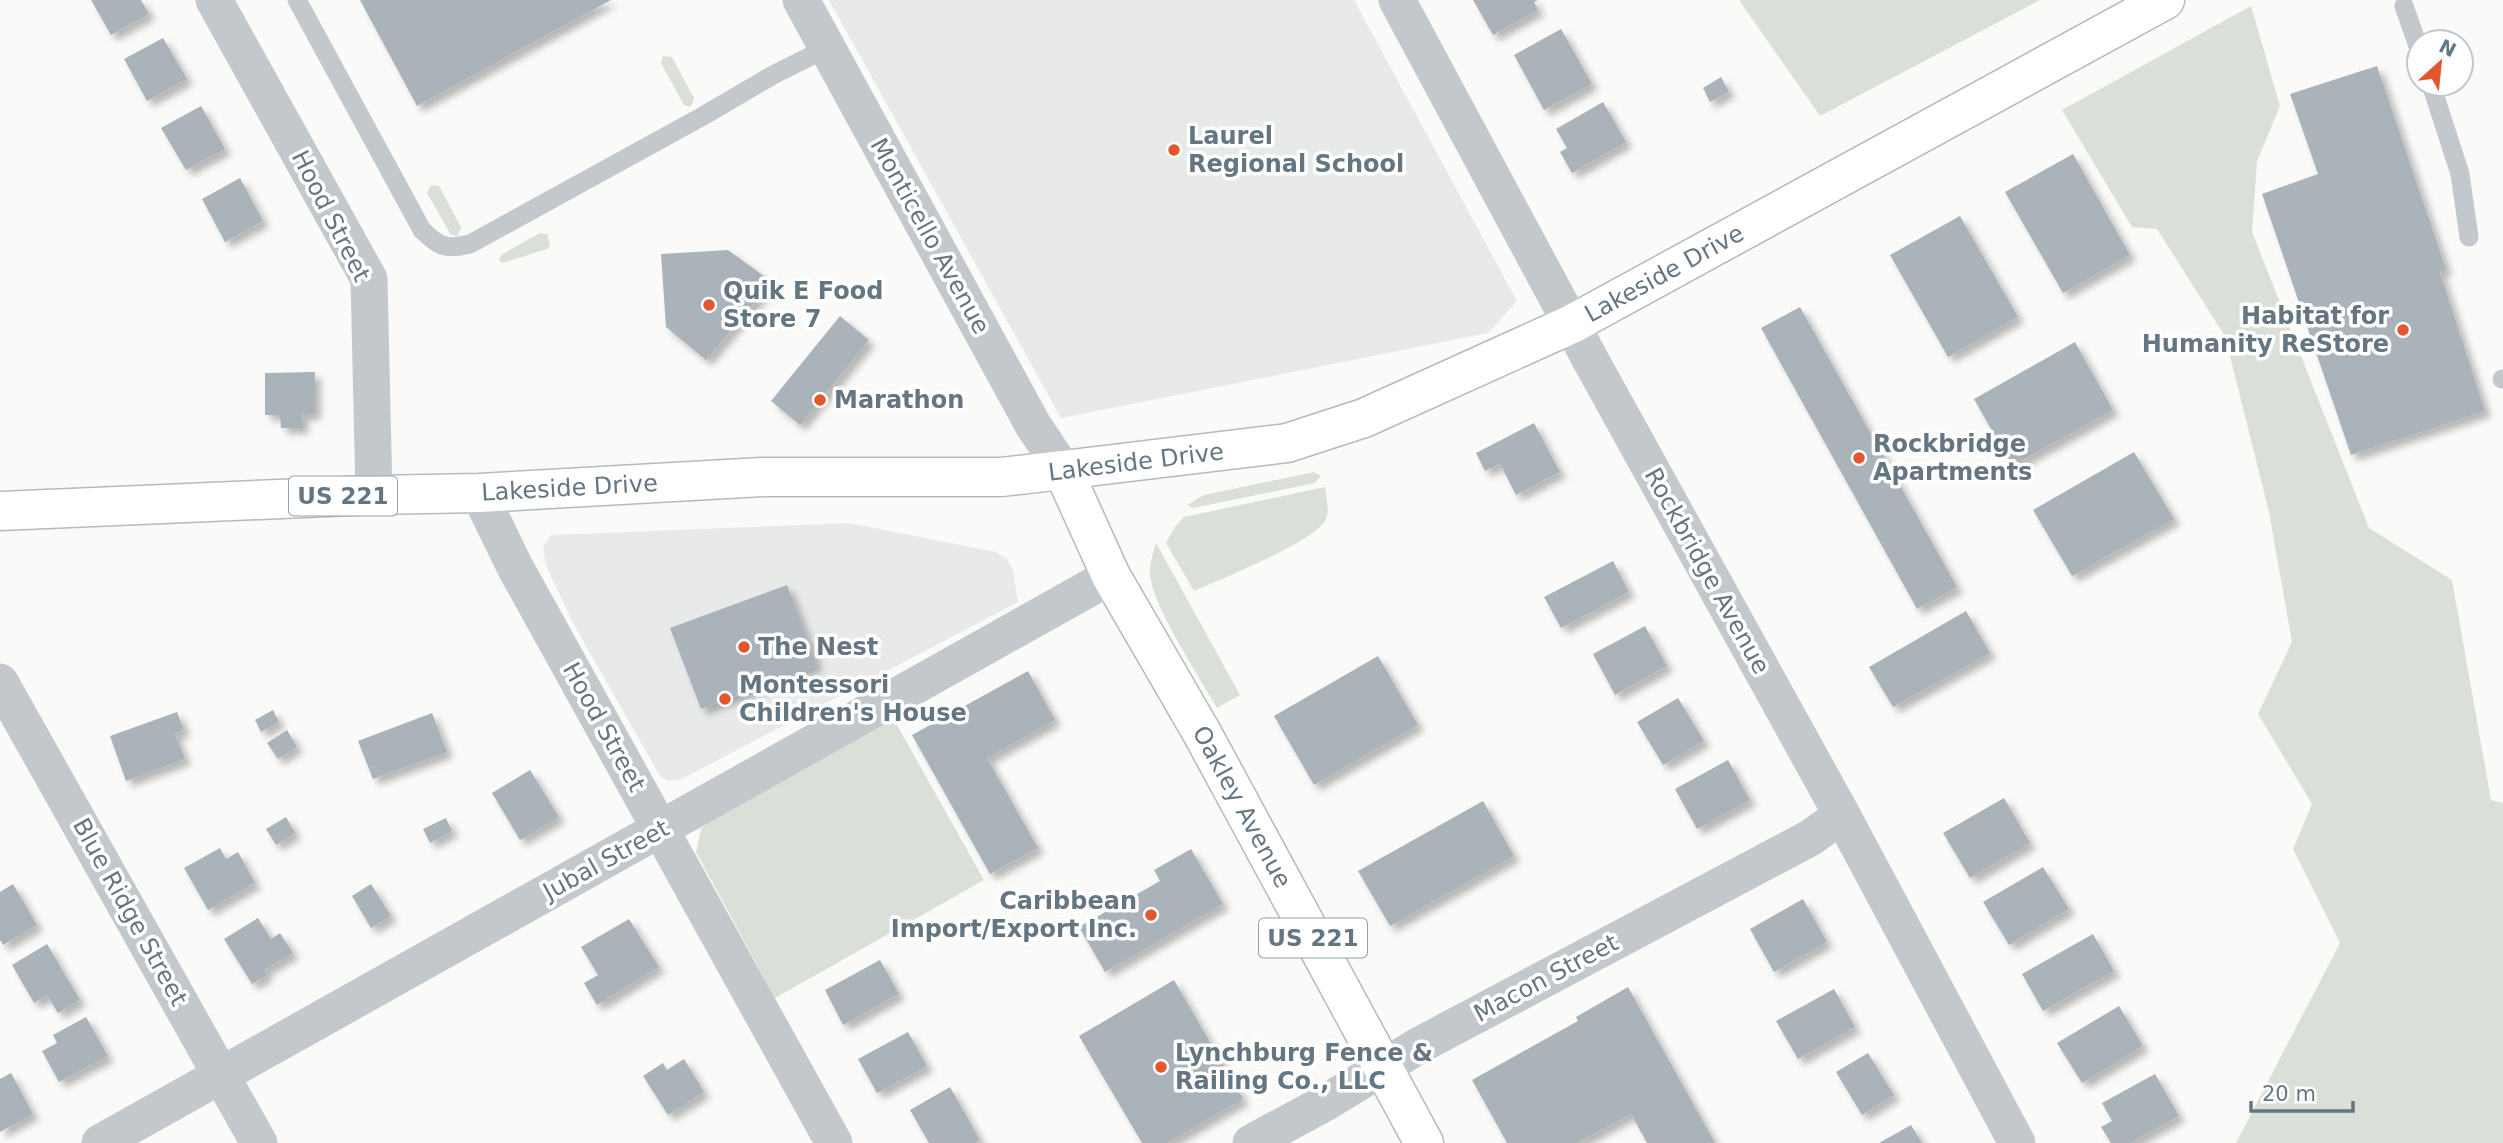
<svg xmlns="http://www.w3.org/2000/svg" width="2503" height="1143" font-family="'DejaVu Sans',sans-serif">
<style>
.built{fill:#e8e9e9}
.green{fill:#dadfd7}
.building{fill:#aab3b9;filter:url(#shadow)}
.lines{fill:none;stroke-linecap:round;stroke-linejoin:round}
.secondary-casing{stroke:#b3babf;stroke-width:41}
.primary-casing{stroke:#b5babe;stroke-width:41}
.service{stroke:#c3c8cc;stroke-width:19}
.minor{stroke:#c3c8cc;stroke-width:37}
.secondary{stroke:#fff;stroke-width:38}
.primary{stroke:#fff;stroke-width:38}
.poi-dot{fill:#e4572e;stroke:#fff;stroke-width:2.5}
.labels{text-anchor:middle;stroke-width:7;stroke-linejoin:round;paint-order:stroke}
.shield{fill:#fff;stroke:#939fa8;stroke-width:2}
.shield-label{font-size:23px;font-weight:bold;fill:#657683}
.poi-label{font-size:24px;font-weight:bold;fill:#657683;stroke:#fff;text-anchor:start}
.street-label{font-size:24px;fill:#657683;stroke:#fff}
</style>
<defs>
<filter id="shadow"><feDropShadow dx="6" dy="6" stdDeviation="3.5" flood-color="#0004"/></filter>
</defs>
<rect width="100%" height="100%" fill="#fafaf8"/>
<path class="built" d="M 829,0 L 1354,0 L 1517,301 L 1488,333 L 1061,418 Z
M 849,523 L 996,552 L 1007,559 L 1013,571 L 1018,602 L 680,780 L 668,781 L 660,776 L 573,623 L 546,565 L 543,547 L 551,535 Z"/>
<path class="green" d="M 1739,0 L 2040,0 L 1820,116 Z
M 2251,6 L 2280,106 L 2257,161 L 2252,232 L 2369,528 L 2452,580 L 2491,800 L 2503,803 L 2503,1143 L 2236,1143 L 2340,943 L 2293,849 L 2312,804 L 2258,714 L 2292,642 L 2269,512 L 2225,336 L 2157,229 L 2132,227 L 2062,110 Z
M 663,56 L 672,57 L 694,98 L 691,107 L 684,105 L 661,63 Z
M 435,185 L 439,186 L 461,227 L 458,236 L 451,235 L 427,193 L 430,186 Z
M 540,233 L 547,234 L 550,245 L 547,249 L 502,263 L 499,260 L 501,255 Z
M 1314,472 L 1321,476 L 1315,483 L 1193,508 L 1187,505 L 1204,495 Z
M 1325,487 C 1326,497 1330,511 1326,519 C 1317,541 1220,579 1194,591 L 1166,543 L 1175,527 L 1184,517 Z
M 1156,543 L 1240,695 L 1217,708 C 1199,676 1154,609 1150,575 C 1149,564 1153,554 1156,543 Z
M 892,716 L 984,880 L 775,998 L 696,852 L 701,829 L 714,816 Z"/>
<path class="building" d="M 91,0 L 141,0 L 149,14 L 111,35 Z
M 360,0 L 611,0 L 417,106 Z
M 1473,0 L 1538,0 L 1534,2 L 1538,10 L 1493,35 Z
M 1561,29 L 1592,84 L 1544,110 L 1514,55 Z
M 163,38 L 187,79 L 147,101 L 124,59 Z
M 2377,66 L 2446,269 L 2440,272 L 2485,411 L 2351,455 L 2262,194 L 2318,174 L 2290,94 Z
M 1721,77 L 1729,92 L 1710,102 L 1703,88 Z
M 1603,102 L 1626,142 L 1572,173 L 1560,152 L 1567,148 L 1556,129 Z
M 201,106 L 225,149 L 186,170 L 161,128 Z
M 2073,154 L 2130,255 L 2063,293 L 2005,192 Z
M 240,178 L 263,221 L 225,242 L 202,199 Z
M 1960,216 L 2018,317 L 1948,357 L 1890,255 Z
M 728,250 L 772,282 L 706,360 L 666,327 L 661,254 Z
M 1800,307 L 1957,587 L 1917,609 L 1761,328 Z
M 840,316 L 869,340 L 800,425 L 771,401 Z
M 2075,342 L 2113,410 L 2012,466 L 1974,399 Z
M 315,372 L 315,414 L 302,414 L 303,428 L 281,428 L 280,415 L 265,415 L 265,373 Z
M 1534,423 L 1560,472 L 1516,495 L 1500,464 L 1485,471 L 1476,453 Z
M 2134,452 L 2174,519 L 2072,576 L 2033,510 Z
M 1613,561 L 1629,592 L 1561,628 L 1544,597 Z
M 787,585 L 817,665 L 701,709 L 670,628 Z
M 1966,611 L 1990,653 L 1893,707 L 1869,667 Z
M 1645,626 L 1667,666 L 1615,695 L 1593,654 Z
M 1378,656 L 1418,725 L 1314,785 L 1274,716 Z
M 1028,671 L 1055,720 L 987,758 L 1038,848 L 990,874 L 912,735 Z
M 1678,698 L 1704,741 L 1663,765 L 1637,722 Z
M 273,710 L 279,722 L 261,732 L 255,720 Z
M 177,712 L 184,730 L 175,734 L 185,759 L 126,781 L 110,736 Z
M 432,713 L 447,752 L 373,779 L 358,741 Z
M 287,730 L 297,747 L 278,759 L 267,743 Z
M 1728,760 L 1750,800 L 1697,829 L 1675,789 Z
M 530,770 L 559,817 L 520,840 L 492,793 Z
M 2004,798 L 2030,843 L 1970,878 L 1943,833 Z
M 1483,801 L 1514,856 L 1390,926 L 1358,871 Z
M 286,817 L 295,833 L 276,845 L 266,829 Z
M 446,818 L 452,831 L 430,843 L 423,829 Z
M 220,848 L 226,859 L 238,852 L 255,883 L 208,910 L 184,868 Z
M 1191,849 L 1223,904 L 1105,972 L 1079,927 L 1160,881 L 1154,870 Z
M 2043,867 L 2069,909 L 2009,945 L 1983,902 Z
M 13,884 L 37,925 L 3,945 L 0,940 L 0,892 Z
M 371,884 L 391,916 L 371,928 L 352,896 Z
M 1803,899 L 1827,942 L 1774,972 L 1750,929 Z
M 258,918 L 271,939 L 280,933 L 293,953 L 264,970 L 267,975 L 252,984 L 224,939 Z
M 629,919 L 659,967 L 597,1005 L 584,983 L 598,975 L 581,947 Z
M 2093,934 L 2114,971 L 2043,1011 L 2022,974 Z
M 47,944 L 80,1000 L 58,1013 L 47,995 L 34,1003 L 12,965 Z
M 880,960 L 899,994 L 843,1025 L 825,990 Z
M 1174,980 L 1243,1099 L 1167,1143 L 1142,1143 L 1079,1036 Z
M 1628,987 L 1715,1143 L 1647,1143 L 1631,1114 L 1577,1143 L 1507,1143 L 1472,1080 L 1578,1021 L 1576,1017 Z
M 1834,989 L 1855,1027 L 1798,1059 L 1776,1021 Z
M 2119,1006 L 2143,1046 L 2082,1083 L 2057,1043 Z
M 86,1017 L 108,1056 L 59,1082 L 42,1051 L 57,1043 L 53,1035 Z
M 908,1032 L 927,1066 L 877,1093 L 858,1059 Z
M 1868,1053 L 1894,1095 L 1862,1115 L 1836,1072 Z
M 684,1059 L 704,1092 L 668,1115 L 643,1076 L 663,1063 L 667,1070 Z
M 11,1073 L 33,1114 L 0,1132 L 0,1079 Z
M 2155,1074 L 2179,1116 L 2130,1143 L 2111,1143 L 2101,1127 L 2112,1121 L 2102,1103 Z
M 950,1087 L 980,1140 L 975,1143 L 929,1143 L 910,1110 Z
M 1911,1125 L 1922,1143 L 1879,1143 Z"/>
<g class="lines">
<g class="secondary-casing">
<g id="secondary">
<path id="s1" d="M 1063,470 L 1287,443 L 1364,418 L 1572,324 L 2165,0"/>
</g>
</g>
<g class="primary-casing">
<g id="primary">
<path id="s2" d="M 0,511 L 374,495 L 479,493 L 762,477 L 1001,477 L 1063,470 L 1111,576 L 1202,733 L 1424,1143"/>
</g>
</g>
<path class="service" d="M 297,0 L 422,230 C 439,247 446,250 470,244 L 703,116 L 773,75 L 827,48
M 2404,6 L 2419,49
M 2431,84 L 2460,174 L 2469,237
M 2502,379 L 2503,379"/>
<path class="minor" d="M 214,0 L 369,279 L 374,495
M 801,0 L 1033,425 L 1063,470
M 1397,0 L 1590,359 L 1842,815 L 2017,1143
M 479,493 L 515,567 L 834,1143
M 0,682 L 259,1143
M 100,1143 L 1111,576
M 1251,1143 L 1325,1103 L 1418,1046 L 1810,838 L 1842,815"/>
<use href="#secondary" class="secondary"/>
<use href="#primary" class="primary"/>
</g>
<g class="poi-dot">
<circle cx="1174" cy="150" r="7"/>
<circle cx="709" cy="305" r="7"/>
<circle cx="2403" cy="330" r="7"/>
<circle cx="820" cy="400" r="7"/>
<circle cx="1859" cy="458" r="7"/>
<circle cx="744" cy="647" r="7"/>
<circle cx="725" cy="699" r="7"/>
<circle cx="1151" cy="915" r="7"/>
<circle cx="1161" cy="1067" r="7"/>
</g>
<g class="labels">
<g class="shield">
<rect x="289" y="476.5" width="108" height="39" rx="5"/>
<rect x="1259" y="918.5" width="108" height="39" rx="5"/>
</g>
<g class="shield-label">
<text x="343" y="504">US 221</text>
<text x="1313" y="946">US 221</text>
</g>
<g class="poi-label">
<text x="1188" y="144">Laurel<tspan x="1188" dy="28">Regional School</tspan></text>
<text x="723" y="299">Quik E Food<tspan x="723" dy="28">Store 7</tspan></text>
<text x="2389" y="324" text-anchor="end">Habitat for<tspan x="2389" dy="28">Humanity ReStore</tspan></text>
<text x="834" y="408">Marathon</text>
<text x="1873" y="452">Rockbridge<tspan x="1873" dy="28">Apartments</tspan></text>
<text x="758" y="655">The Nest</text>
<text x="739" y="693">Montessori<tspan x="739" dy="28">Children's House</tspan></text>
<text x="1137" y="909" text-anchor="end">Caribbean<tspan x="1137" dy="28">Import/Export Inc.</tspan></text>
<text x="1175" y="1061">Lynchburg Fence &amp;<tspan x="1175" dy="28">Railing Co., LLC</tspan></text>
</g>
<g class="street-label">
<text transform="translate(331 216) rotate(63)" y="8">Hood Street</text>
<text transform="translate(930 236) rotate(61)" y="8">Monticello Avenue</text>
<text dy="8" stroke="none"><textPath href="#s1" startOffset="640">Lakeside Drive</textPath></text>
<text transform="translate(1136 462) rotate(-7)" y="8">Lakeside Drive</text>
<text dy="8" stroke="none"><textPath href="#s2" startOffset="570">Lakeside Drive</textPath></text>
<text transform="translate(1707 571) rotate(61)" y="8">Rockbridge Avenue</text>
<text transform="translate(604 727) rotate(61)" y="8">Hood Street</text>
<text dy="8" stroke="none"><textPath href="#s2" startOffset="1446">Oakley Avenue</textPath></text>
<text transform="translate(606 860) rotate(-29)" y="8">Jubal Street</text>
<text transform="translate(130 912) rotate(61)" y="8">Blue Ridge Street</text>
<text transform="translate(1546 978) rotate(-28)" y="8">Macon Street</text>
</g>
</g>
<g transform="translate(2440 63) rotate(27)"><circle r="33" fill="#ffffff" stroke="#c1c8cd" stroke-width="2"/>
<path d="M0-5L12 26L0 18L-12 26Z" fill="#e4572e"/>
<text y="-10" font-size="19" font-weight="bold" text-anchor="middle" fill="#657683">N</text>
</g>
<path d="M2251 1101v10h102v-10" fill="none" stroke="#657683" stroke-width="3.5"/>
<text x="2262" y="1101" font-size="21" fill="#657683" stroke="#ffffff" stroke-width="5" paint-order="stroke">20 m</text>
</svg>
